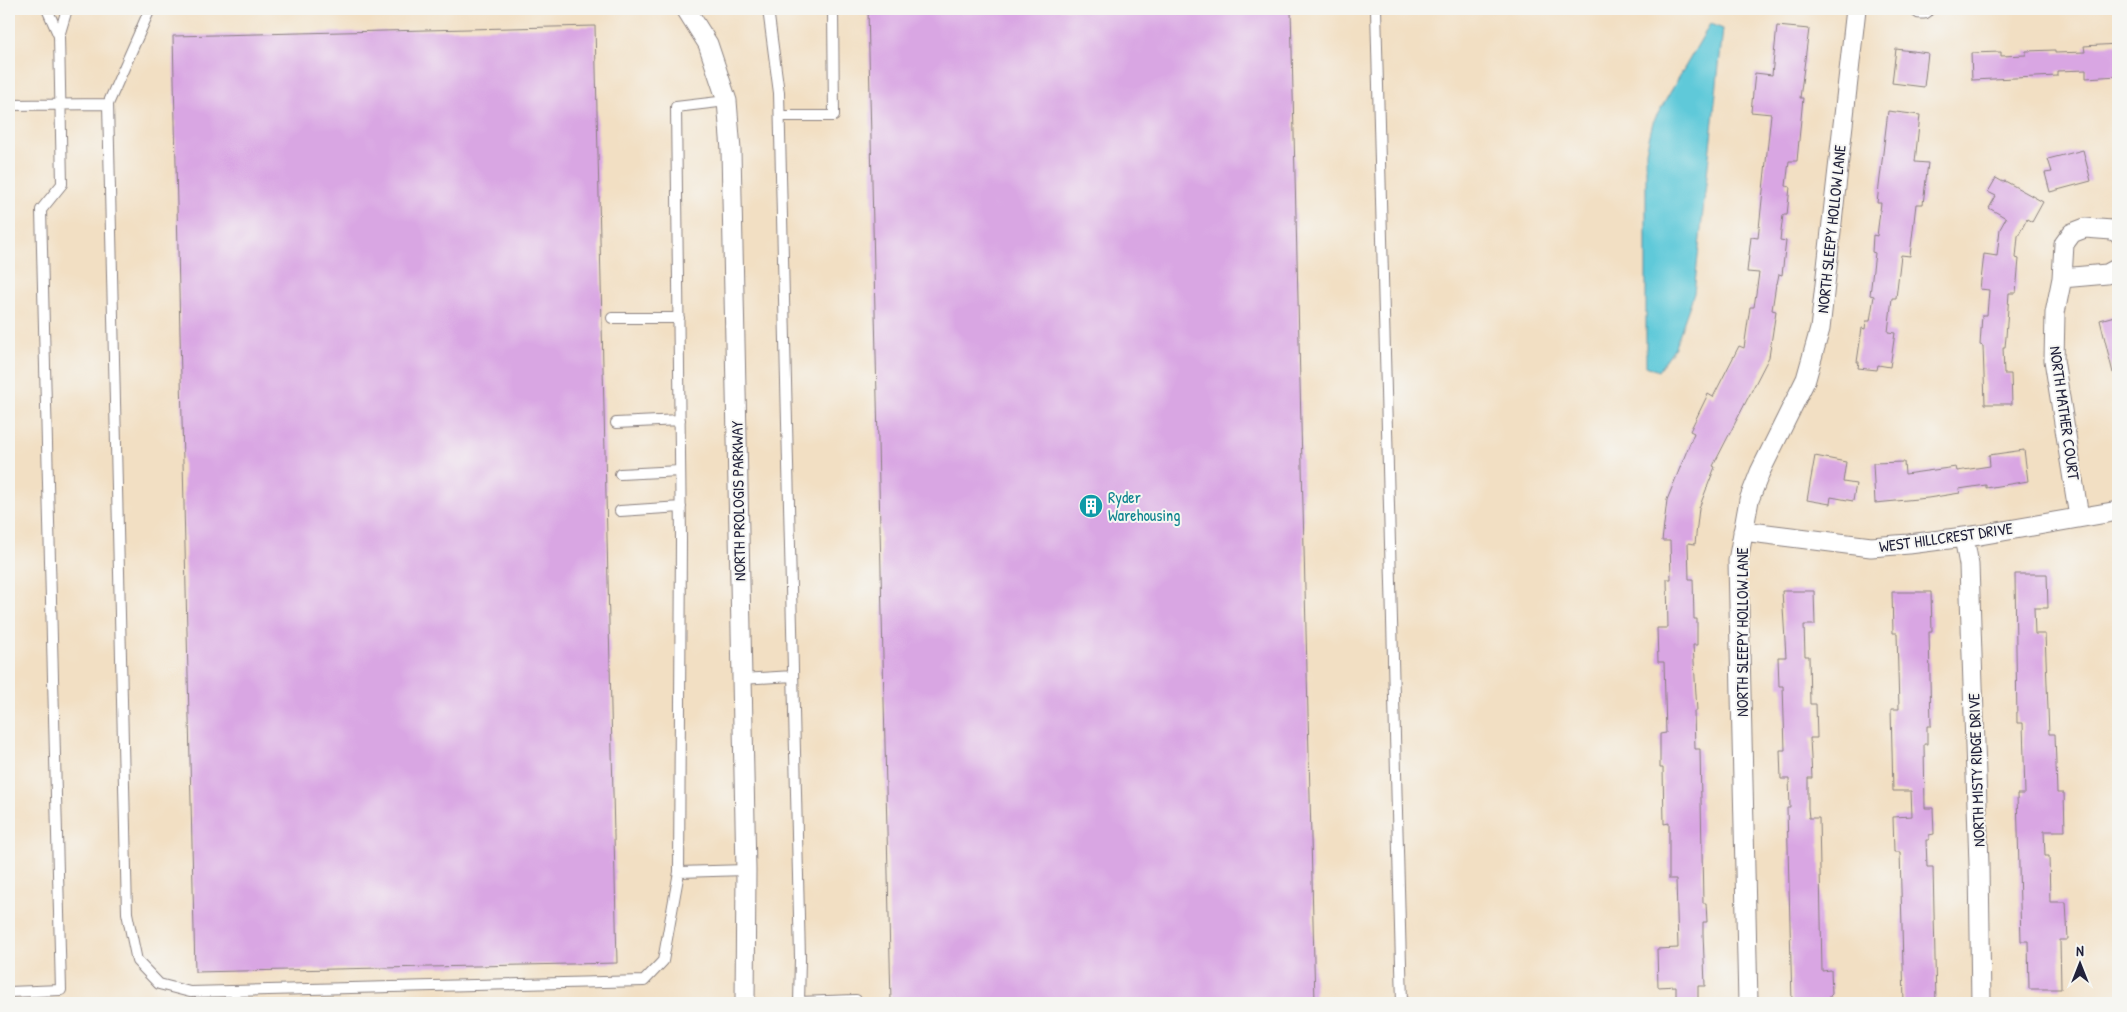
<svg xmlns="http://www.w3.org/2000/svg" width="2127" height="1012" font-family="'Patrick Hand',sans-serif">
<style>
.water{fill:#5fc9d9;stroke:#40768a}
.building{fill:#d9a6e3}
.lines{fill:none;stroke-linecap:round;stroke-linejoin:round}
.service-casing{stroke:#8a807f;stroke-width:12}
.minor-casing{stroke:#8a807f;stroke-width:21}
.service{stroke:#fff;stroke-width:10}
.minor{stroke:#fff;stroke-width:19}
.labels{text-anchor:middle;stroke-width:4;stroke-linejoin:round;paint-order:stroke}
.street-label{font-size:16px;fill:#22223b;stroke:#f6f6f2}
.culture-label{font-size:16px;fill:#0d838f;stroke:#f6f6f2;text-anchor:start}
</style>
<rect width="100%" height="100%" fill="#f6f6f2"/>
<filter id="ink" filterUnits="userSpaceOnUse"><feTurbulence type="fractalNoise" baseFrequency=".02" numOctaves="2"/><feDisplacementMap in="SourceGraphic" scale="10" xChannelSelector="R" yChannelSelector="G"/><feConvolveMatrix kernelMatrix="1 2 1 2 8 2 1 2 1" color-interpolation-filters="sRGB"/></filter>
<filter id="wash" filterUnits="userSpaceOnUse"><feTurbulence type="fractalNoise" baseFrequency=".0096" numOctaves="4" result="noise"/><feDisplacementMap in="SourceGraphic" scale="20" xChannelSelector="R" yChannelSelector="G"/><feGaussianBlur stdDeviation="1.12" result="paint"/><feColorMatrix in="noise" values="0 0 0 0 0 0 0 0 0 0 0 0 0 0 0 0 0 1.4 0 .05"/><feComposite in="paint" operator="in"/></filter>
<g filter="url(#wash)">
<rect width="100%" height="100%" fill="#f2dfc3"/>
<path class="water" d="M 1710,24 L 1723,29 L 1694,293 L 1675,347 L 1658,371 L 1646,366 L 1646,151 L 1653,122 Z"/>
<g id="blocks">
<path class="building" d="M 868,9 L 1291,9 L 1315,1003 L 891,1003 Z
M 595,26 L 617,963 L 195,972 L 173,36 Z
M 1777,26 L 1809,29 L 1800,98 L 1803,98 L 1797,161 L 1789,161 L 1786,186 L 1790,187 L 1787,215 L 1783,215 L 1780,240 L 1786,241 L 1782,275 L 1779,274 L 1777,284 L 1776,284 L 1772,310 L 1776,311 L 1769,357 L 1713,466 L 1715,467 L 1699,508 L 1695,544 L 1688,543 L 1689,579 L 1693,579 L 1694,619 L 1697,619 L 1697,645 L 1693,645 L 1697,711 L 1694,711 L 1695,749 L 1700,749 L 1703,903 L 1706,903 L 1707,922 L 1703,922 L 1703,933 L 1705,986 L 1698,986 L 1698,1003 L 1676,1003 L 1676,986 L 1658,987 L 1657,949 L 1678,948 L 1676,879 L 1669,879 L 1669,823 L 1664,824 L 1663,768 L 1660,768 L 1660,734 L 1666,733 L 1664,662 L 1658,662 L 1657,628 L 1668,628 L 1667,579 L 1671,579 L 1670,541 L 1662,541 L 1667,500 L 1694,433 L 1690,431 L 1708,394 L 1713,397 L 1739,346 L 1744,348 L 1750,307 L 1754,307 L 1759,273 L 1747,272 L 1751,237 L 1758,238 L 1771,114 L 1751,112 L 1755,73 L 1772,75 Z
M 2118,44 L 2118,76 L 2086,78 L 2086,70 L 2057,71 L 2057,76 L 1972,80 L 1971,53 L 2001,52 L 2001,56 L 2026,55 L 2026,51 L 2055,50 L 2055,53 L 2085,52 L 2084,46 Z
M 1896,49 L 1928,53 L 1924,87 L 1892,83 Z
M 1888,111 L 1920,115 L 1915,162 L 1928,163 L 1923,204 L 1916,204 L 1910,256 L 1901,255 L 1896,298 L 1892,298 L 1888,332 L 1895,333 L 1890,367 L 1878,365 L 1877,370 L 1858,368 L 1859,362 L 1857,362 L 1862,328 L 1865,329 L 1866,321 L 1870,321 L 1874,296 L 1870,295 L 1875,253 L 1872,252 L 1873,235 L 1877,236 L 1881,203 L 1877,203 Z
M 2083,150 L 2091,181 L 2050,192 L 2045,173 L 2052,172 L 2048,159 Z
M 1996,178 L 2003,182 L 2005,181 L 2043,202 L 2032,222 L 2027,219 L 2018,236 L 2016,258 L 2019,259 L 2016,293 L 2009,293 L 2006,337 L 2005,347 L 2003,347 L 2004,374 L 2011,374 L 2012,404 L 1985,404 L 1983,346 L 1980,345 L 1982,315 L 1987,315 L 1989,290 L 1980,289 L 1984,254 L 1997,256 L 2000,229 L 2006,218 L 1989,208 L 1996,196 L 1988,192 Z
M 2118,315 L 2118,373 L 2113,373 L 2100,320 Z
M 2024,450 L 2028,481 L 1986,488 L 1986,485 L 1959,489 L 1960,493 L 1928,498 L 1875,503 L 1873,463 L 1904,462 L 1905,474 L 1956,467 L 1957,471 L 1990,466 L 1989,455 Z
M 1815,456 L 1846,462 L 1843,482 L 1856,484 L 1853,501 L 1831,497 L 1830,504 L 1807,500 Z
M 2015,574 L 2047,574 L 2048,608 L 2034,608 L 2035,634 L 2045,634 L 2049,734 L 2055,734 L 2057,793 L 2064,793 L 2065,831 L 2044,831 L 2045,856 L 2049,856 L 2050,902 L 2066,902 L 2068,940 L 2060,940 L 2061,989 L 2029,989 L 2028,941 L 2021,941 L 2017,794 L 2025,794 L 2023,723 L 2017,723 Z
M 1782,591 L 1814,591 L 1815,625 L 1804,625 L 1805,656 L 1809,656 L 1810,704 L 1816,704 L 1817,738 L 1810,738 L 1812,778 L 1808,778 L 1808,808 L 1809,818 L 1819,818 L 1822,971 L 1831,970 L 1832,994 L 1830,996 L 1830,1003 L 1792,1003 L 1787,808 L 1790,808 L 1789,779 L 1781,779 L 1780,750 L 1785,750 L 1783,686 L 1779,686 L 1778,657 L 1786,657 Z
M 1892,592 L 1931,592 L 1932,632 L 1929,632 L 1931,726 L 1927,726 L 1927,744 L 1924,744 L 1925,808 L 1933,808 L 1934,834 L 1929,835 L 1929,840 L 1926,840 L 1927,867 L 1933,867 L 1936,1003 L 1904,1003 L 1900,852 L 1894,852 L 1893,817 L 1912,816 L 1911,791 L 1893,791 L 1891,709 L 1899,709 L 1897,633 L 1893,633 Z"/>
</g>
</g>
<g filter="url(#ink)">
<use href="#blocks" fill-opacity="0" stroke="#8a807f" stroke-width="1"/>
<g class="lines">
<g class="service-casing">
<path id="service" d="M 47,9 L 59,36
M 768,9 L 779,93 L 800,958 L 799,1003
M 1376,9 L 1402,1003
M 108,104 L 150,9
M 9,105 L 108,104 L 127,913 L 137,961 L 159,984 L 190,992 L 644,981 L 663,961 L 679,872 L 746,870
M 780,116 L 834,116 L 833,9
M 612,318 L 679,318
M 616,423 L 680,420
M 620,474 L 680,471
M 620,511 L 681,507
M 742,679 L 793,676
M 679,872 L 681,540 L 676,107 L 727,101
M 9,992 L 61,990 L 41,210 L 62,184 L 59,36 L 67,9
M 799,1002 L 856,1000 L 856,1003"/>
</g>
<g class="minor-casing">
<path id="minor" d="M 686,9 L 708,44 L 727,101 L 731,150 L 746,870 L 745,1003
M 1920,9 L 1924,9
M 2062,278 L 2107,274 L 2118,268
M 2079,517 L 2054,360 L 2055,313 L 2062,278 L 2064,244 L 2072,233 L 2085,228 L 2112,230 L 2118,233
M 1743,531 L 1871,547 L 1909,544 L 1980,535 L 2118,511
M 1964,537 L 1969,565 L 1979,865 L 1981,1003
M 1748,1003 L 1738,561 L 1749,500 L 1760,472 L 1806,379 L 1820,329 L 1856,9"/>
</g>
<use href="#service" class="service"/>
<use href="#minor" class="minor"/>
</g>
</g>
<defs>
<g id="building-disc" transform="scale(1.25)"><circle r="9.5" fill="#0f9aa8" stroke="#f6f6f2"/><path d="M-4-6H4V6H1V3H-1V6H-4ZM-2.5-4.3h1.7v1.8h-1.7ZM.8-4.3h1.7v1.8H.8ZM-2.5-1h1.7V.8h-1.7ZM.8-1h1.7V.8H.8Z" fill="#fff"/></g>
</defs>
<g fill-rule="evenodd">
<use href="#building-disc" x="1091" y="506"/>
</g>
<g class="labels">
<g class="street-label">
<text transform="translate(1831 229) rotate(-84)" y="6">NORTH SLEEPY HOLLOW LANE</text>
<text transform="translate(2065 413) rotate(82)" y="6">NORTH MATHER COURT</text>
<text transform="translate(738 501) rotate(-91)" y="6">NORTH PROLOGIS PARKWAY</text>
<text transform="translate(1946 537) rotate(-8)" y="6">WEST HILLCREST DRIVE</text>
<text transform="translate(1742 632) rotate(-90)" y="6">NORTH SLEEPY HOLLOW LANE</text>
<text transform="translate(1976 770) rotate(-92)" y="6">NORTH MISTY RIDGE DRIVE</text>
</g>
<g class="culture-label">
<text x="1108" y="503">Ryder<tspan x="1108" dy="18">Warehousing</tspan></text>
</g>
</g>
<rect width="2127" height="1012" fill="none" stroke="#f6f6f2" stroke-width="30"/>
<g transform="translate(2080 964)" stroke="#f6f6f2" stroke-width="4" paint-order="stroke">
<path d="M0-4L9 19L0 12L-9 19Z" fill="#22223b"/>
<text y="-8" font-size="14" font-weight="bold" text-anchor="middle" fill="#22223b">N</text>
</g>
</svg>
